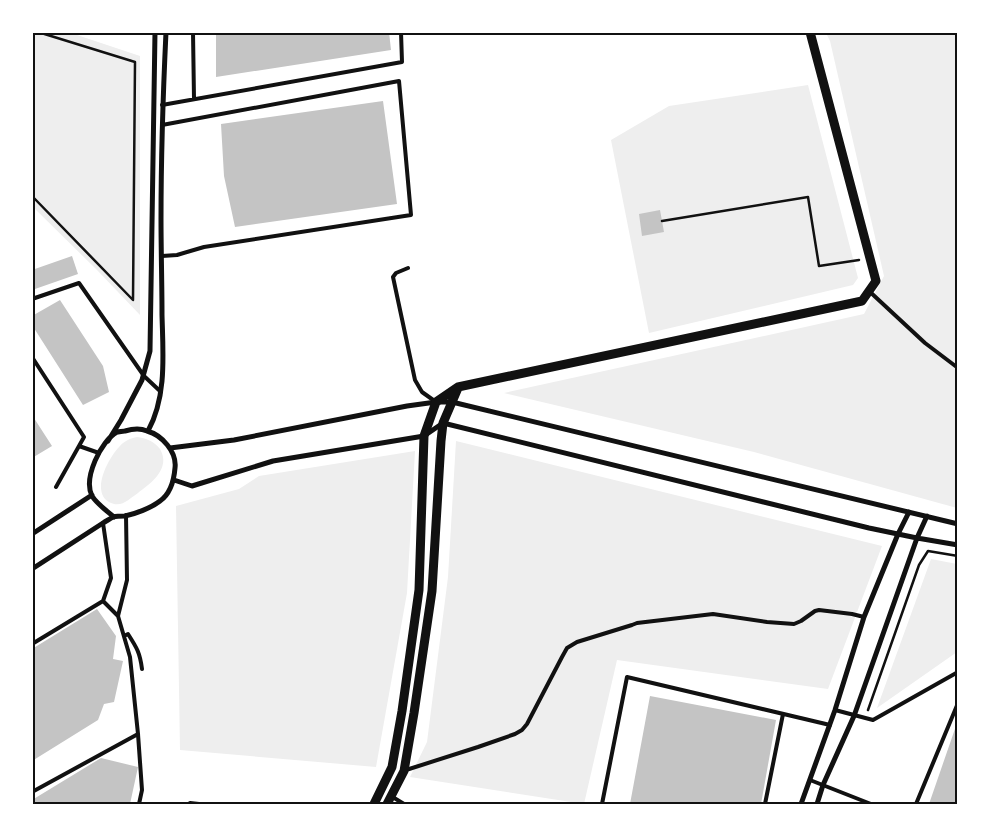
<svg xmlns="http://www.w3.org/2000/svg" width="990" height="837" font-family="Roboto,sans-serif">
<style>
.green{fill:#eee}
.building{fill:#c4c4c4}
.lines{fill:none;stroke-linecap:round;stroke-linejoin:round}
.path{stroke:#111;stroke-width:2.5}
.service{stroke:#111;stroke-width:4}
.minor{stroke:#111;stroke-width:5}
.tertiary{stroke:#111;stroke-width:9}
.neatline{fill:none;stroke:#111;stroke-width:2}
</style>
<rect width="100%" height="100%" fill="#fff"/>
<path class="green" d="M 32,33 L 71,33 L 140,56 L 140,315 L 97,270 L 33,207 Z
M 826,33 L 957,33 L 957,508 L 754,452 L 504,393 L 864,314 L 884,276 L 830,41 Z
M 808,85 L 858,278 L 853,285 L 649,333 L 611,140 L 669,106 Z
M 137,437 C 146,438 154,441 160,449 C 171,468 152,483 138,493 C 130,498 122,508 111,503 C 88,493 110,454 123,443 C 127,440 131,438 137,437 Z
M 456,441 L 882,546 L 828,689 L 617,660 L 584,804 L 410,777 L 427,742 L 448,577 Z
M 415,451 L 407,593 L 376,767 L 180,750 L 176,506 L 239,489 L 259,476 Z
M 931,559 L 957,564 L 957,652 L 877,708 Z"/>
<path class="building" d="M 216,32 L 389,32 L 391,50 L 216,77 Z
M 383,101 L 397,204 L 235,227 L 224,176 L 221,124 Z
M 660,210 L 664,232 L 642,236 L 639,214 Z
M 72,256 L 78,274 L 35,289 L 32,281 L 32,270 Z
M 60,300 L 103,366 L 109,392 L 83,405 L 32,325 L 32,316 Z
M 32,415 L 52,446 L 32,458 Z
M 97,609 L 116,636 L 113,659 L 123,661 L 114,702 L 104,704 L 98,720 L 32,761 L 32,649 Z
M 650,696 L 776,720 L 761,804 L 630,804 Z
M 957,723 L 958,804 L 929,804 Z
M 101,758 L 138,767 L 130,804 L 32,804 L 32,800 Z"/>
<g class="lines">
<path class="path" d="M 32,196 L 133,300 L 135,62 L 38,32
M 662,221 L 808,197 L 819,266 L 859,260
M 868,710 L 919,565 L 928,551 L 958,556"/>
<path class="service" d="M 193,32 L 194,99
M 162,105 L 402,62 L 401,32
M 162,256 L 177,255 L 204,247 L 411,215 L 399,81 L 162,125
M 408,268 L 396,273 L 393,277 L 415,380 L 422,392 L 436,402
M 869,291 L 925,343 L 958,368
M 32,299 L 79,283 L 144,376 L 161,392
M 32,357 L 84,437 L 79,446
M 56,487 L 79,446 L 99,453
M 103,601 L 118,616 L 130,657 L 138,734 L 142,790 L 139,804
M 118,616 L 127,580 L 126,515
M 124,636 L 128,634 C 137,648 140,653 142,669
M 32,644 L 103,601 L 111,578 L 103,523
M 835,710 L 873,720 L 958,672
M 406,770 L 478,747 L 515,734 L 522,730 L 527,724 L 562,657 L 567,648 L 577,642 L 632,625 L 637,623 L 713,614 L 767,622 L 794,624 L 801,621 L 815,611 L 819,610 L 852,614 L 864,617
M 810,780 L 871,804
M 32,792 L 138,734
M 391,796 L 404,804
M 190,804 L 190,803 L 199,804
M 602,804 L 627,677 L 830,725
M 765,804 L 783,714
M 916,804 L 958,703"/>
<path class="minor" d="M 148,431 C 167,396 163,354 162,315 C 162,283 161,251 161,219 C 161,157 163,95 166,32
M 108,441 L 121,420 L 142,380 L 150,351 L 155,32
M 170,448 L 234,440 L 407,406 L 436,402 L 452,402 L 958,524
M 174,480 L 192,486 L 273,461 L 424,436 L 443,423 L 869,528 L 917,538 L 927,516
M 32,534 L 92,495
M 32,569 L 103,523 C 106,521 110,519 113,517 C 117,516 121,516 125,516 C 135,514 151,508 160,501 C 170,494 174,480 175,468 C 177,452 162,435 147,431 C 140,428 132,429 125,431 C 124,431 118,432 117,432 C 101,441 83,478 92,496 C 97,504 107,511 114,517
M 801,804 L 835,710 L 864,617 L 898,534 L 909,512
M 817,804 L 823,785 L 854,716 L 917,538 L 958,545"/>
<path class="tertiary" d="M 374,804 L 392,767 L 402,711 L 419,590 L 424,436 L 436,402 L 458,387 L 862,301 L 876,281 L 810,32
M 387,804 L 404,771 L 414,713 L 432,591 L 441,441 L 443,423 L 458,388"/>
</g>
<rect width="990" height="837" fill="none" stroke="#ffffff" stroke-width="68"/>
<rect x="34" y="34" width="922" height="769" class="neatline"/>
</svg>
